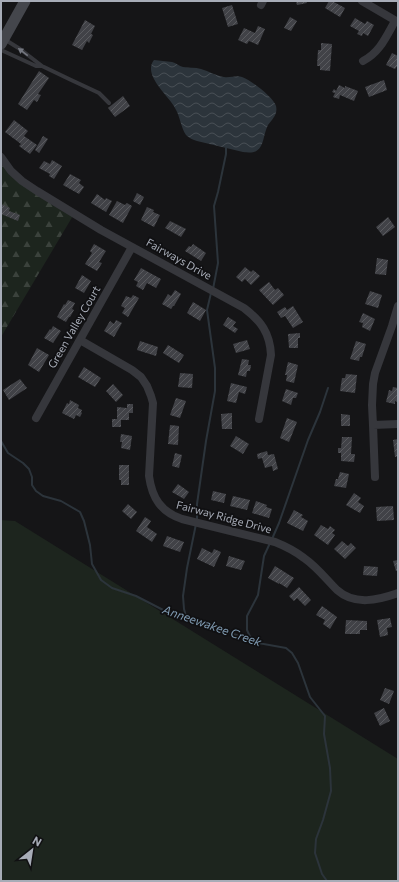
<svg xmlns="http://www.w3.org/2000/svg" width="399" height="882" font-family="Commissioner,sans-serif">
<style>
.grass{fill:#1d251e}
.forest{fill:url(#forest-firs)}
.water{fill:url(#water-waves)}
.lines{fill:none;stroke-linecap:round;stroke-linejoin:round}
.stream{stroke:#2c343b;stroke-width:2}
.building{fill:url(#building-hatch)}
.lane{stroke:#36373c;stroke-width:4}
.street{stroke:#36373c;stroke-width:8}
.secondary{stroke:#44464c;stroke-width:11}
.oneway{fill:#747780}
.labels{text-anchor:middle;stroke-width:3.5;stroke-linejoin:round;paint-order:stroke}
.street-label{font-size:11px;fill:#a7acb7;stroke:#101012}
.water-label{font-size:12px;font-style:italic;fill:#7f9ab1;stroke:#101012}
</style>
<defs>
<pattern id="forest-firs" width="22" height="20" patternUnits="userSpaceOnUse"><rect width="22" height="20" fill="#1d251e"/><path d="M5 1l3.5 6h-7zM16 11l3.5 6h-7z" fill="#3b423c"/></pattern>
<pattern id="water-waves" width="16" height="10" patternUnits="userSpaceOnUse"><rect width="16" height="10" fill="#2c343b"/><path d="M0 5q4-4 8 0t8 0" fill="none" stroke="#484f55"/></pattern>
<pattern id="building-hatch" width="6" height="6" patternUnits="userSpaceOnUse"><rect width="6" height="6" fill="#414247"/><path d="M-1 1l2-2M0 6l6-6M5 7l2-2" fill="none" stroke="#5a5b5f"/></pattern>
</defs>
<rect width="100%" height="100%" fill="#151517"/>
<path class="grass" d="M 1,520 L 15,521 L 398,759 L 398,881 L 1,881 Z"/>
<path class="forest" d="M 1,162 L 74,214 L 1,337 Z"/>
<path class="water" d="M 154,60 C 160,61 166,61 172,62 C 176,63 179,66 183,67 C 189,68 195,67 201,69 C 209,71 216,76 224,77 C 230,78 237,75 242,77 C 251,80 274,98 276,106 C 278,115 272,119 268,125 C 266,129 265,133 264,137 C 261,150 257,154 243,152 L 197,141 C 193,140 189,138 186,135 C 181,128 180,116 175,108 C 169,96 142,75 154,60 Z"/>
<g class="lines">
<path class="stream" d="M 213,289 L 218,263 L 214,206 L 218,192 L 226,154 L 226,148
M 1,441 L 8,453 L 23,463 L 29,469 L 32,477 L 32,485 L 36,491 L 43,496 L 61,501 L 80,512 L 84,521 L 90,545 L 92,564 L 101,580 L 112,588 L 136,596 L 169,613 L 187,620 L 207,623 L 253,642 L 286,648 L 292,653 L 298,663 L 310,697 L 325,716 L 324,734 L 330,768 L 331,791 L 323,820 L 316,839 L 315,853 L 322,874 L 327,881
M 197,520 L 197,504 L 206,441 L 215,391 L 215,368 L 207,310 L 211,293
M 272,539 L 279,523 L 308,440 L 320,412 L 328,388
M 187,620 L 184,609 L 183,596 L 187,568 L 196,524
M 252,641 L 247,630 L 247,616 L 258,595 L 264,556 L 270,543"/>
</g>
<path class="building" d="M 296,1 L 306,1 L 307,3 L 297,5 Z
M 329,1 L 332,1 L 345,8 L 340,17 L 325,8 Z
M 232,5 L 238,24 L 228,27 L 222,8 Z
M 290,17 L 297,21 L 291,31 L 284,28 Z
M 355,18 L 365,24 L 367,21 L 374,25 L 368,36 L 363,33 L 362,36 L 357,34 L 359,31 L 350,26 Z
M 85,20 L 95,26 L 91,34 L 93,35 L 89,43 L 87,41 L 82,50 L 72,45 Z
M 258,26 L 265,29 L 258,45 L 249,41 L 247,44 L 238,40 L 244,28 L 255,33 Z
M 321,43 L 332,44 L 330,71 L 320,70 L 320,66 L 317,66 L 318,50 L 321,50 Z
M 392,53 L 398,56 L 398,65 L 395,69 L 386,65 Z
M 39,71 L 49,78 L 38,94 L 41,95 L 37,102 L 34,100 L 27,110 L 18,104 Z
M 384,80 L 387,90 L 369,97 L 365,87 Z
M 339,85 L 345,88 L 345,86 L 358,91 L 354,101 L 340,95 L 339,99 L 333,97 L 335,93 L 332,92 L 334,89 L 336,91 Z
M 123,96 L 130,106 L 115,117 L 108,108 Z
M 14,120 L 28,131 L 24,136 L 37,145 L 30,154 L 19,146 L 21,144 L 5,132 Z
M 43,136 L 48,139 L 39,153 L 35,150 Z
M 52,160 L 62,166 L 54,179 L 49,176 L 50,174 L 39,168 L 44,161 L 50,164 Z
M 70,174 L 81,180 L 79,183 L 84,187 L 79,194 L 63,185 Z
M 137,193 L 144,197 L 140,205 L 133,201 Z
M 97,194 L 105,200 L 106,198 L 112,201 L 106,212 L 91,203 Z
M 117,201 L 125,205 L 127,203 L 132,206 L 123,223 L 109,215 Z
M 1,204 L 10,208 L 9,211 L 20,215 L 18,221 L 1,214 Z
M 147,207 L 154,210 L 153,212 L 160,215 L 154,227 L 141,220 Z
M 388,217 L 395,227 L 383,236 L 376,227 Z
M 170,221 L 186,229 L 181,237 L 165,228 Z
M 94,244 L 106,251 L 99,262 L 102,263 L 97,271 L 85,264 L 92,253 L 90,251 Z
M 193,244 L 206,253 L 201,261 L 185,251 L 189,246 L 191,247 Z
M 377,258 L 388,260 L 386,275 L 375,274 Z
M 245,267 L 251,272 L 253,270 L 260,276 L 251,285 L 245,279 L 242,282 L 236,277 Z
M 141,268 L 161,279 L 156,288 L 147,283 L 143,290 L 136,286 L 138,282 L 134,280 Z
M 82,275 L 91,281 L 84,293 L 75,288 Z
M 269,282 L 275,290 L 278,288 L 284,295 L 273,305 L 259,290 Z
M 175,290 L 181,294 L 174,306 L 173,306 L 171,309 L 162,304 L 168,294 L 171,296 Z
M 370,291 L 382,295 L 378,308 L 365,304 Z
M 133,295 L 139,298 L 128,317 L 122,313 L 125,308 L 121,306 L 126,296 L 131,298 Z
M 68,300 L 75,303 L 72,309 L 74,310 L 70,317 L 69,317 L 66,322 L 57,317 L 64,304 L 65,305 Z
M 193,302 L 206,310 L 200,321 L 187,313 Z
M 293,306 L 303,322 L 293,328 L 285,316 L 281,318 L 277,312 L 285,307 L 287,310 Z
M 363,313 L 375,319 L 370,331 L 362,327 L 363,323 L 359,322 Z
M 228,317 L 236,322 L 233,326 L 238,329 L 235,333 L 223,325 Z
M 116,320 L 122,323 L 114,337 L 104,331 L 110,321 L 114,324 Z
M 53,326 L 61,331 L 53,343 L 44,338 L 50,329 L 51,330 Z
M 300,333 L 300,338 L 298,338 L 298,348 L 289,348 L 288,334 Z
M 247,340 L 250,349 L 236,353 L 233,344 Z
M 140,341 L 158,347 L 156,356 L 137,350 Z
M 356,341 L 366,344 L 362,357 L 360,357 L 359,361 L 350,359 Z
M 168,345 L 184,355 L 179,363 L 163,353 Z
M 37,348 L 49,355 L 39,372 L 28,365 Z
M 242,359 L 249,360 L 248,365 L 251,365 L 250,371 L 247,371 L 246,377 L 238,375 Z
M 288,362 L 298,365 L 294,383 L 286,381 L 287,375 L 285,375 Z
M 84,367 L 101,378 L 95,387 L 78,377 Z
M 180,373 L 193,374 L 192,388 L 178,387 Z
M 346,374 L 357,375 L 355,393 L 340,391 L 342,378 L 345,378 Z
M 20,379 L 27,388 L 9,400 L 3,390 Z
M 231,383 L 247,387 L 245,394 L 239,392 L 236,403 L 227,401 Z
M 113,384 L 123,395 L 116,402 L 106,391 Z
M 393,387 L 398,388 L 398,402 L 395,401 L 395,404 L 386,402 L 389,390 L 392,391 Z
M 286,389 L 298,393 L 296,398 L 293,398 L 291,405 L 282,401 Z
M 176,398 L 186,401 L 180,418 L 170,415 Z
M 70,400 L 79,405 L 78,408 L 82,410 L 81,412 L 82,413 L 80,417 L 76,415 L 74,419 L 62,413 L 67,403 L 69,404 Z
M 127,404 L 133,404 L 133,413 L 129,413 L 129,420 L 121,420 L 121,427 L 112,427 L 112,419 L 117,419 L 117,407 L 127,408 Z
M 232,413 L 232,429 L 222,429 L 221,414 Z
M 341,414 L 350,415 L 350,426 L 341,426 Z
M 287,418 L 297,422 L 289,442 L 280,438 Z
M 170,425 L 179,426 L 178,445 L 168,444 Z
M 121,434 L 132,436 L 130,450 L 121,448 L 122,442 L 120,442 Z
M 236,436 L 249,444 L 243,454 L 230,446 Z
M 342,437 L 352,437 L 351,454 L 355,454 L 354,462 L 341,461 L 341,453 L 338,453 L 338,448 L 341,448 Z
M 398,439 L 398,456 L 395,457 L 393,440 Z
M 267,451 L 268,455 L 274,454 L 278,469 L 273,471 L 272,466 L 265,468 L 262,458 L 258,459 L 257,454 Z
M 175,453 L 182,455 L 179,468 L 172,466 Z
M 119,465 L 129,465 L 129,485 L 121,485 L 121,480 L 119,480 Z
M 340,472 L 349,474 L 346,488 L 334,486 L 336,479 L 338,479 Z
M 178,484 L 189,492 L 184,499 L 172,492 Z
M 213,491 L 226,494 L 224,503 L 211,500 Z
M 354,493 L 361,498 L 358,502 L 364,506 L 360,513 L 346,505 Z
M 233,496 L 250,500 L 247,510 L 230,506 Z
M 256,501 L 267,505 L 266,507 L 272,509 L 269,518 L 252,513 Z
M 128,504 L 137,512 L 131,519 L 122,511 Z
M 393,506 L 394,520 L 377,521 L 376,507 Z
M 294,510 L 303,515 L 301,517 L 308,521 L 303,531 L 287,523 Z
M 145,517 L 151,521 L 147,527 L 157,534 L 152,542 L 136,531 Z
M 321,525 L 328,529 L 330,526 L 335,530 L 332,533 L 335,535 L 328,545 L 314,535 Z
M 167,536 L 184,542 L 180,552 L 163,546 Z
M 342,541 L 348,546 L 351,543 L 356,548 L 345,559 L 334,549 Z
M 202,548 L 212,553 L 214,549 L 221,552 L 214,567 L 197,559 Z
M 229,556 L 245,561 L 241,570 L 226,566 Z
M 398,560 L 398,571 L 396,571 L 393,561 Z
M 275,566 L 294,578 L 287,588 L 279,583 L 279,584 L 268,578 Z
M 364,566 L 378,567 L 377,576 L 363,575 Z
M 299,587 L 311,600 L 305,606 L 297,598 L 294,601 L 289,596 Z
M 322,606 L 337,617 L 330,629 L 323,624 L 325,620 L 316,615 Z
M 390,618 L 392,627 L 387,628 L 388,635 L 380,637 L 377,620 Z
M 346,620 L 367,621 L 367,630 L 360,630 L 360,634 L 345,634 Z
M 385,688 L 394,691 L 389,704 L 380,700 Z
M 384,708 L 390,721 L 380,726 L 374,713 Z"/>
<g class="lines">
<path class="lane" d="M 4,39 L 20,49 L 42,66 L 69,79 L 99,93 L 109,103
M 1,50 L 36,66 L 42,66"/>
<path class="street" d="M 362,1 L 398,22
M 261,5 L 263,1
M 363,61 C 380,52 386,37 395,21
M 1,157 L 11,171 L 22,181 L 37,191 L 101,230 L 244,308 C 261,321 270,333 271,355 L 259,419
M 80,340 L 132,370 L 141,377 L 147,386 L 151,396 L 153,403 L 149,476 C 152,498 161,512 182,519 L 275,542 C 285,546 295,551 304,558 C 317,567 326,579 337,590 C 355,606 378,600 398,593
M 36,418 L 132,247
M 373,425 L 398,424
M 375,477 L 373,425 L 372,405 L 373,384 L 375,373 L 392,326 L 398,306"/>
<path class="secondary" d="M 1,44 L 25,1"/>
</g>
<defs><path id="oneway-solid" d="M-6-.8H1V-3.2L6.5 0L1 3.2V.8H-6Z"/></defs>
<use class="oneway" href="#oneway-solid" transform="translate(23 52) rotate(-143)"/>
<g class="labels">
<g class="street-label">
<text transform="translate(179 259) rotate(29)" y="4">Fairways Drive</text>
<text transform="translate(74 327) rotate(-60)" y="4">Green Valley Court</text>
<text transform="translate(224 517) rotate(15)" y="4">Fairway Ridge Drive</text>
</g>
<g class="water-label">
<text transform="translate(212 626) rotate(19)" y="4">Anneewakee Creek</text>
</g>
</g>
<rect width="399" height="882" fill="none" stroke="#a7acb7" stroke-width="4"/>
<g transform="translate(32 850) rotate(30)" stroke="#101012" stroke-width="3" paint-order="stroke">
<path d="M0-3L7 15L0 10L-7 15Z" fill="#a7acb7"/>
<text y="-6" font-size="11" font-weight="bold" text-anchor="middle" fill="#a7acb7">N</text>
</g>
</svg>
